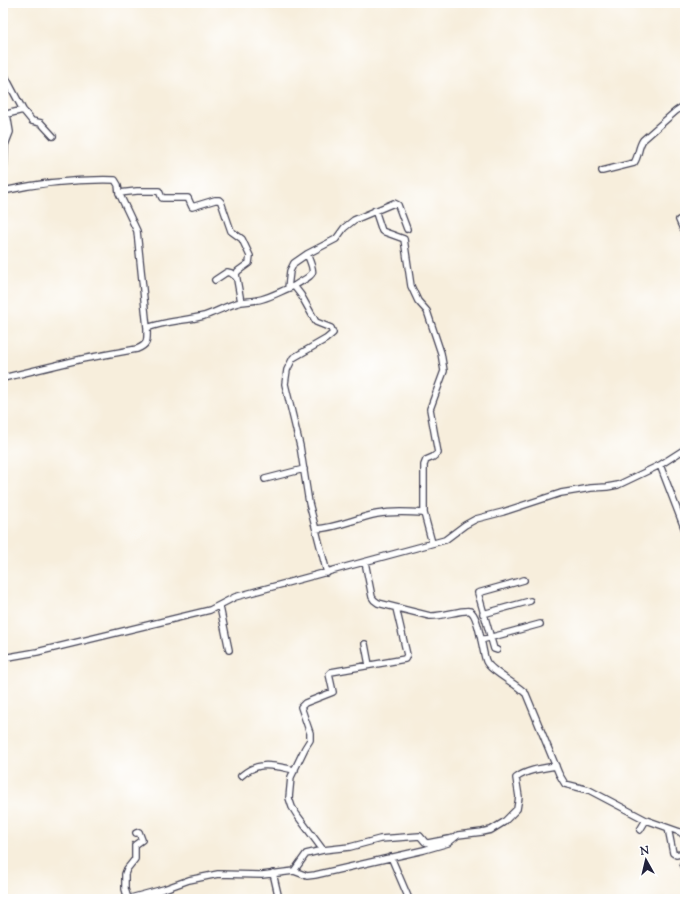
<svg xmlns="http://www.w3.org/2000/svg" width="688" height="902" font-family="'Sorts Mill Goudy',serif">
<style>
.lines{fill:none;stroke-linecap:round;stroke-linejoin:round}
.minor-casing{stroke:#424153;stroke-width:8}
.minor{stroke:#fff;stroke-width:5.5}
</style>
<rect width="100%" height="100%" fill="#fff"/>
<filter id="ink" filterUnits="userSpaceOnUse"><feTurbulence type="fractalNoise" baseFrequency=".025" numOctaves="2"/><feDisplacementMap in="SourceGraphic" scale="8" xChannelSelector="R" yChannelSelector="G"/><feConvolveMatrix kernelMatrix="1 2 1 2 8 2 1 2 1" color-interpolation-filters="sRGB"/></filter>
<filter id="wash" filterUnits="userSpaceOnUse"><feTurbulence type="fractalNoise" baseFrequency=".012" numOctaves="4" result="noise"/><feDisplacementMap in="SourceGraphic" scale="16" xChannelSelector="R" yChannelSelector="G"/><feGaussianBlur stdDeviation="0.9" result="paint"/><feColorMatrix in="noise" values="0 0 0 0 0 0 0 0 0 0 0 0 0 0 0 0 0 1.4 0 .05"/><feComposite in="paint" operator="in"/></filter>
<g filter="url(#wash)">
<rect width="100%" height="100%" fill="#f7eedc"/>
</g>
<g filter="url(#ink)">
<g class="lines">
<g class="minor-casing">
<path id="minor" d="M 3,69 L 6,78 L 23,110 L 32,121 L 41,123 L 53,136
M 3,115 L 23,110
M 602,171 L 634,163 C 639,156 638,147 643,140 L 676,111 L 685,105
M 3,191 C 40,183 77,179 115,180 L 118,185 L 119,193 L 137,191 L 159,191 L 162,198 L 188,198 L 192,207 L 215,200 L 219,200 L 221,202 L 231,231 L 242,239 L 250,256 L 249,263 L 238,271 L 236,274 L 241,302
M 3,191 L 5,145 L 10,132 L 7,114
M 119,193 L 137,231 L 147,328
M 375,210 L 382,231 L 404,239 L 411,286 L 418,301 L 427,311 L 441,353 L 444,371 L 430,409 L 438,453 L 433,457 L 426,460 L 424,465 L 424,513 L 432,543
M 679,220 L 685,234
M 215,280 L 227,272 L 231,273 L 236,277
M 294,286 C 314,273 317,277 307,254
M 288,288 L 290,271 L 294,263 L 307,254 L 336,239 L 344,228 L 354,220 L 394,203 L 398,205 L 407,229
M 3,378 L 82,359 L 137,349 C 149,344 147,340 147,328 C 165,321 184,321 204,316 C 216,312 228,305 241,302 C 248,301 255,301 262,299 C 273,296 283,290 294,286 L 301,295 L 316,322 L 331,328 L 333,333 L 326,339 L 293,358 L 287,370 L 285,384 L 300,446 L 309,503 L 327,573
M 660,465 L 685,530
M 265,479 L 304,469
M 316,529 C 337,528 356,518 377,514 C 393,511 408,512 424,513
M 685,543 L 685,548
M 365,562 L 372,597 L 374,600 L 378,603 L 430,616 C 440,617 464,609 470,611 C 479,615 482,651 486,661 C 491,672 516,683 526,694 L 559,774 L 565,784 L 589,790 L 646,820 L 680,832 L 685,836
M 220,607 L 229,650
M 396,608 L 407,655 L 405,659 L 331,672 L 329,674 L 333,692 L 305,703 L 301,707 L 310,733 L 310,740 L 305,748 L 291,777 L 289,798 L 292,807 L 297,815 L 323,850 L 350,847 L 380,839 L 420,836 L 425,842 L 428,843 L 454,838
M 483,614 L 530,601
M 481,640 L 540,624
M 365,644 L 369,665
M 497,650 L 494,649 L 478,593 L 524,580
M 3,658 L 37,652 L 210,610 L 235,597 L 445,540 L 465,525 L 476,519 L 503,512 L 561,493 L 591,488 L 607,487 L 618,485 L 660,465 L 685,449
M 241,776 C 259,760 274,766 295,770
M 668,828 L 673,853 L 676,855 L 685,853
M 640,830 L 646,820
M 391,857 L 409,899
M 683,864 L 685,868
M 294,871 L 306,854 L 323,850
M 273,873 L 279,899
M 160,890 L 161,899
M 127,899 L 164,889 L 189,880 L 218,874 L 262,875 L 294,871 L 307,876 L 315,875 L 424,850 L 448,843 L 458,835 L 482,832 L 491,830 L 504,822 L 517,809 L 519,797 L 516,778 C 526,770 543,768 556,766
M 128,899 L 125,889 L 125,874 L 127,869 L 135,859 L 135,845 L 142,840 L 139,832 L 136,833"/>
</g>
<use href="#minor" class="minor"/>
</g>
</g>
<rect width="688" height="902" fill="none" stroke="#fff" stroke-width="16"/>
<g transform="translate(646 860) rotate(352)" stroke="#ffffff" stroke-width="3" paint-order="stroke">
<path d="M0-3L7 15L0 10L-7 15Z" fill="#22223b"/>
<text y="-6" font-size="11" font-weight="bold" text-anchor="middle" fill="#22223b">N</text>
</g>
</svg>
